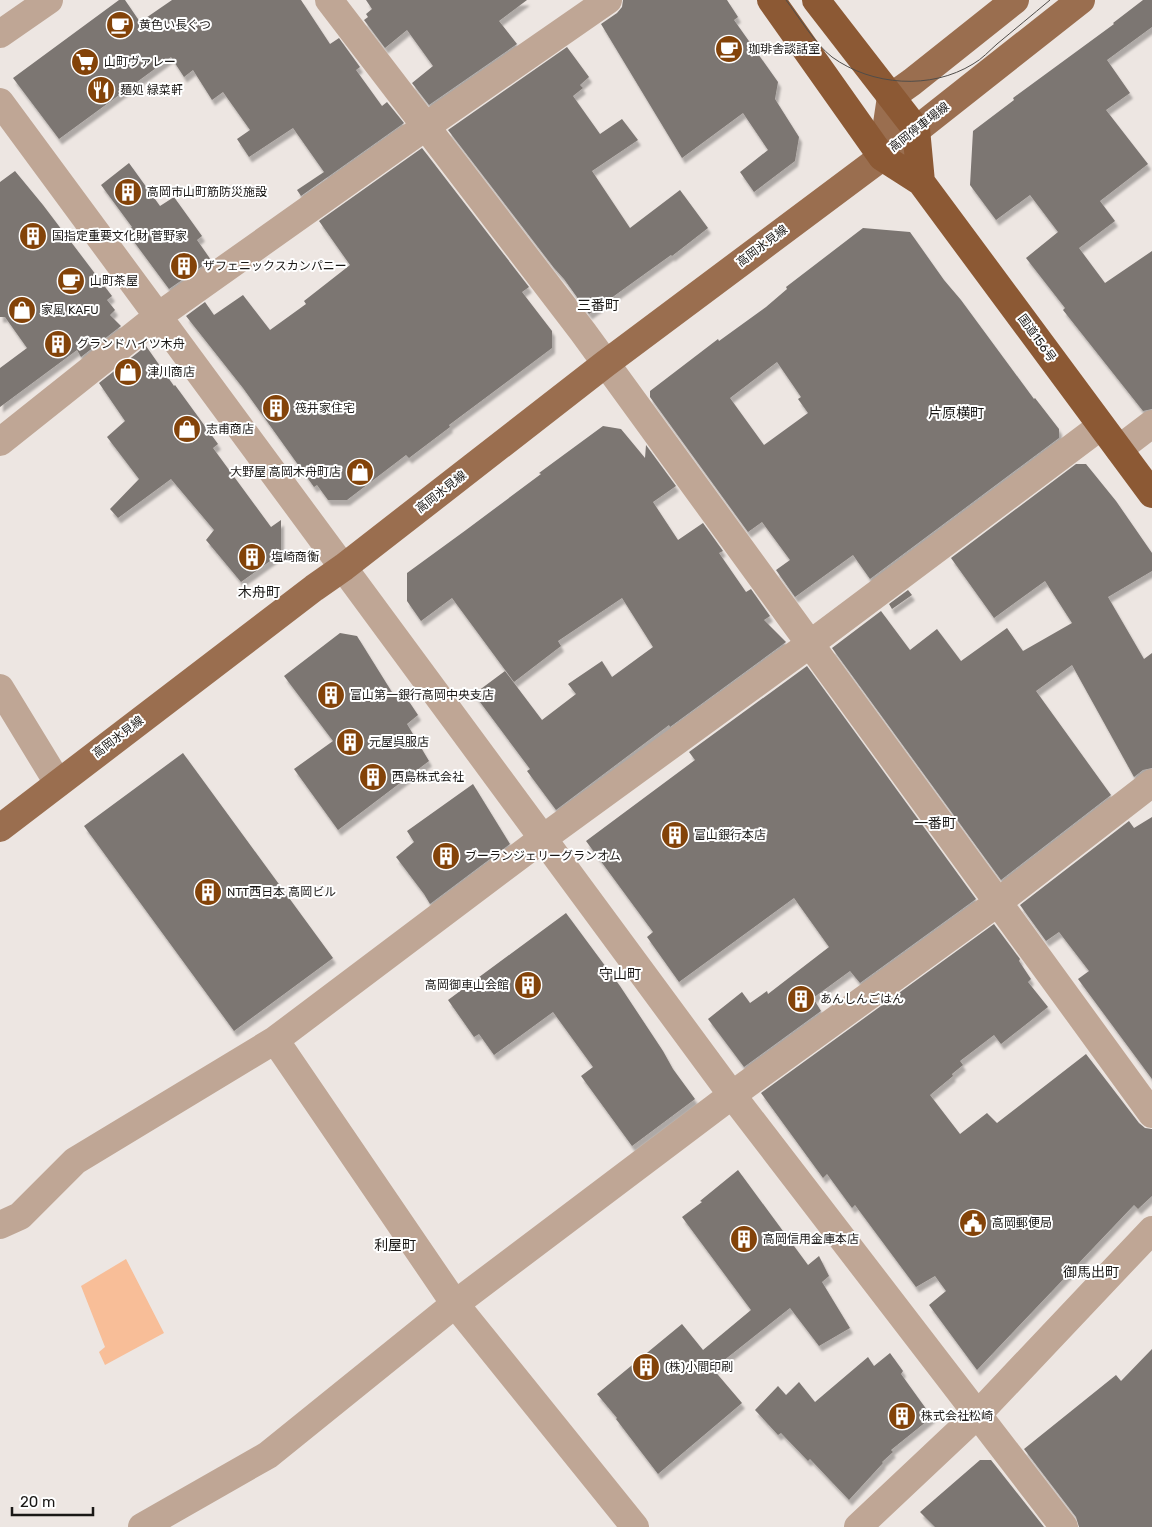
<svg xmlns="http://www.w3.org/2000/svg" width="1152" height="1527" font-family="Rubik,'Noto Sans JP',sans-serif">
<style>
.green{fill:#f8be98}
.building{fill:#7c7672;fill-rule:evenodd;filter:url(#shadow)}
.lines{fill:none;stroke-linecap:round;stroke-linejoin:round}
.minor{stroke:#bfa695;stroke-width:28}
.major{stroke:#9a6e4f;stroke-width:28}
.highway{stroke:#8c5934;stroke-width:28}
.tram{stroke:#504d4a;stroke-width:1}
.labels{text-anchor:middle;stroke-width:4;stroke-linejoin:round;paint-order:stroke}
.poi-label{font-size:12px;fill:#1a1816;stroke:#fff;text-anchor:start}
.street-label{font-size:12px;fill:#1a1816;stroke:#fff}
.neighbourhood-label{font-size:14px;fill:#1a1816;stroke:#fff}
</style>
<defs>
<filter id="shadow"><feDropShadow dx="3" dy="5.5" stdDeviation="1" flood-color="#0004"/></filter>
</defs>
<rect width="100%" height="100%" fill="#ede6e2"/>
<path class="green" d="M 126,1259 L 164,1333 L 105,1365 L 99,1352 L 105,1347 L 81,1286 Z"/>
<path class="building" d="M 119,0 L 125,0 L 140,22 L 172,0 L 301,0 L 330,44 L 339,38 L 360,67 L 356,70 L 382,106 L 387,102 L 404,123 L 301,196 L 297,190 L 324,172 L 293,128 L 249,157 L 237,139 L 250,130 L 223,92 L 212,100 L 193,70 L 184,77 L 171,57 L 59,139 L 13,78 Z
M 366,0 L 527,0 L 499,21 L 517,44 L 429,105 L 412,83 L 433,66 L 407,30 L 385,48 L 364,20 L 368,17 L 366,14 L 372,9 Z
M 623,0 L 727,0 L 738,17 L 734,20 L 778,82 L 775,99 L 799,137 L 795,161 L 754,192 L 740,172 L 768,150 L 743,113 L 682,158 L 601,24 L 617,13 L 622,7 Z
M 1143,0 L 1152,0 L 1152,27 L 1107,60 L 1130,93 L 1106,110 L 1148,164 L 1100,201 L 1115,221 L 1079,248 L 1105,283 L 1152,251 L 1152,409 L 1143,411 L 1063,310 L 1065,308 L 1026,258 L 1058,232 L 1030,195 L 996,220 L 970,185 L 973,131 L 1014,100 L 1013,98 L 1114,24 L 1113,23 Z
M 567,47 L 589,77 L 580,85 L 583,88 L 573,96 L 600,134 L 622,119 L 638,140 L 592,171 L 630,228 L 680,190 L 708,228 L 672,256 L 671,255 L 589,314 L 564,279 L 554,268 L 448,130 Z
M 422,148 L 529,287 L 522,292 L 552,331 L 552,348 L 449,425 L 450,427 L 409,458 L 406,455 L 347,500 L 328,500 L 317,485 L 314,487 L 243,388 L 186,316 L 205,302 L 214,315 L 243,295 L 270,330 L 306,304 L 304,301 L 350,265 L 319,221 Z
M 129,163 L 160,206 L 174,197 L 202,236 L 197,240 L 211,260 L 169,289 L 126,231 L 132,227 L 101,185 Z
M 15,171 L 43,205 L 112,296 L 107,300 L 115,310 L 110,315 L 121,326 L 81,357 L 77,350 L 0,407 L 0,368 L 27,348 L 5,317 L 0,317 L 0,182 Z
M 863,228 L 910,232 L 944,280 L 961,300 L 1034,399 L 1035,398 L 1059,429 L 1059,438 L 870,579 L 853,555 L 795,597 L 776,570 L 790,560 L 762,522 L 748,532 L 650,397 L 650,391 L 718,339 L 719,341 L 766,307 L 787,289 L 786,287 ZM 777,362 L 801,397 L 798,399 L 808,413 L 764,445 L 730,398 Z
M 146,346 L 174,386 L 175,385 L 218,444 L 213,448 L 271,527 L 281,520 L 281,553 L 241,582 L 206,540 L 214,530 L 171,479 L 118,518 L 110,509 L 139,479 L 107,437 L 125,421 L 99,383 Z
M 603,426 L 621,429 L 645,458 L 646,445 L 676,486 L 653,502 L 678,540 L 703,523 L 723,551 L 719,553 L 746,592 L 751,589 L 770,616 L 764,620 L 786,642 L 670,727 L 669,725 L 556,810 L 527,771 L 530,769 L 474,694 L 505,671 L 542,720 L 576,694 L 568,684 L 602,661 L 612,677 L 653,647 L 622,598 L 558,641 L 561,646 L 514,682 L 452,598 L 421,621 L 407,601 L 407,573 L 466,530 L 541,474 L 539,473 Z
M 1076,464 L 1086,464 L 1116,501 L 1152,553 L 1152,571 L 1108,597 L 1144,659 L 1152,653 L 1152,768 L 1143,770 L 1134,777 L 1072,665 L 1036,691 L 1111,795 L 1001,880 L 832,648 L 881,611 L 910,650 L 937,629 L 961,661 L 1007,628 L 1023,651 L 1072,623 L 1045,581 L 994,618 L 951,558 Z
M 908,590 L 912,595 L 892,609 L 889,604 Z
M 340,633 L 357,636 L 395,697 L 402,691 L 418,715 L 407,724 L 429,761 L 338,830 L 294,769 L 333,741 L 284,676 Z
M 807,666 L 976,899 L 860,983 L 850,971 L 813,998 L 821,1011 L 744,1067 L 708,1019 L 742,992 L 750,1003 L 767,991 L 768,994 L 829,947 L 794,898 L 679,982 L 647,937 L 653,932 L 586,841 L 695,760 L 689,752 Z
M 183,753 L 333,958 L 234,1031 L 84,826 Z
M 473,784 L 510,844 L 430,904 L 424,894 L 396,857 L 414,842 L 407,831 Z
M 1152,817 L 1152,1079 L 1078,979 L 1089,971 L 1059,932 L 1046,941 L 1020,905 L 1129,821 L 1134,828 Z
M 566,913 L 620,986 L 663,1051 L 673,1069 L 695,1099 L 632,1146 L 581,1076 L 593,1067 L 553,1012 L 494,1055 L 479,1034 L 474,1037 L 448,1000 Z
M 994,924 L 1020,959 L 1019,961 L 1031,979 L 1028,982 L 1048,1007 L 1001,1044 L 994,1035 L 960,1061 L 963,1065 L 952,1074 L 953,1076 L 930,1095 L 960,1134 L 987,1113 L 997,1123 L 1086,1054 L 1139,1123 L 1145,1128 L 1152,1129 L 1152,1196 L 1138,1209 L 1134,1205 L 977,1370 L 929,1305 L 946,1291 L 935,1276 L 916,1287 L 855,1205 L 852,1208 L 827,1174 L 823,1178 L 761,1093 Z
M 738,1170 L 808,1265 L 819,1256 L 829,1276 L 822,1282 L 850,1328 L 819,1346 L 790,1308 L 713,1369 L 742,1403 L 658,1474 L 616,1419 L 617,1418 L 597,1394 L 682,1324 L 703,1350 L 751,1310 L 682,1217 L 702,1202 L 700,1201 Z
M 1152,1349 L 1152,1527 L 1079,1527 L 1076,1517 L 1024,1449 L 1116,1375 L 1121,1381 Z
M 890,1353 L 903,1371 L 901,1374 L 932,1417 L 891,1450 L 893,1452 L 882,1462 L 883,1463 L 849,1500 L 810,1459 L 808,1461 L 781,1433 L 778,1435 L 755,1410 L 778,1386 L 786,1395 L 799,1382 L 815,1402 L 868,1357 L 874,1366 Z
M 980,1460 L 991,1460 L 1044,1527 L 935,1527 L 920,1512 Z"/>
<g class="lines">
<path class="minor" d="M 329,0 L 583,332 L 1152,1114
M 0,34 L 49,0
M 0,102 L 732,1095 L 1064,1527
M 0,442 L 157,317 L 425,127 L 608,0
M 1119,449 L 1152,424
M 0,688 L 58,783
M 275,1040 L 455,1304 L 635,1527
M 0,1225 L 20,1216 L 75,1161 L 275,1040 L 542,839 L 810,644 L 1101,426
M 142,1527 L 268,1455 L 455,1304 L 732,1095 L 997,903 L 1152,783
M 858,1527 L 978,1414 L 1152,1230"/>
<path class="major" d="M 882,157 L 891,97 L 912,82 L 1015,0
M 0,828 L 314,588 L 344,567 L 605,364 L 882,157 L 1081,0"/>
<path class="highway" d="M 771,0 L 882,157 L 921,182 L 1152,494
M 816,0 L 916,129 L 921,182"/>
<path class="tram" d="M 786,0 C 799,17 815,44 832,57 C 872,86 931,90 973,64 C 982,59 989,51 997,44 C 1014,30 1032,15 1050,0"/>
</g>
<defs>
<g id="cafe-disc" transform="scale(1.4375)"><circle r="9.5" fill="#834309" stroke="#fff"/><path d="M-5.5-4.5H6V0H3Q3 3.5 0 3.5H-2.5Q-5.5 3.5-5.5 0ZM3-3.2v2h1.7v-2ZM-6 4.5H4V6H-6Z" fill="#fff"/></g>
<g id="supermarket-disc" transform="scale(1.4375)"><circle r="9.5" fill="#834309" stroke="#fff"/><path d="M-6-5.5h2.5l.6 2H6L4.5 2H-2.5L-4.4-4H-6ZM-1.5 3.2a1.3 1.3 0 1 0 .1 0ZM3 3.2a1.3 1.3 0 1 0 .1 0Z" fill="#fff"/></g>
<g id="restaurant-disc" transform="scale(1.4375)"><circle r="9.5" fill="#834309" stroke="#fff"/><path d="M-5-6h1v4h1v-4h1v4h1v-4h1v5L-1.5 .5V6h-2V.5L-5-1ZM5-6V6H3V1.5H1.5Q1.5-4 5-6Z" fill="#fff"/></g>
<g id="building-disc" transform="scale(1.4375)"><circle r="9.5" fill="#834309" stroke="#fff"/><path d="M-4-6H4V6H1V3H-1V6H-4ZM-2.5-4.3h1.7v1.8h-1.7ZM.8-4.3h1.7v1.8H.8ZM-2.5-1h1.7V.8h-1.7ZM.8-1h1.7V.8H.8Z" fill="#fff"/></g>
<g id="shop-disc" transform="scale(1.4375)"><circle r="9.5" fill="#834309" stroke="#fff"/><path d="M-5-2.5h2.3a2.7 3.5 0 0 1 5.4 0H5L5.5 6h-11ZM-1.5-2.5h3a1.5 2.3 0 0 0-3 0Z" fill="#fff"/></g>
<g id="civic-disc" transform="scale(1.4375)"><circle r="9.5" fill="#834309" stroke="#fff"/><path d="M-.6-6.5H3V-4.5H.6V-3L4-1V1h2V6H-6V1h2V-1L-.6-3ZM-1.2 2.5V6h2.4V2.5Z" fill="#fff"/></g>
</defs>
<g fill-rule="evenodd">
<use href="#cafe-disc" x="120" y="25"/>
<use href="#cafe-disc" x="729" y="49"/>
<use href="#supermarket-disc" x="85" y="62"/>
<use href="#restaurant-disc" x="101" y="90"/>
<use href="#building-disc" x="128" y="192"/>
<use href="#building-disc" x="33" y="236"/>
<use href="#building-disc" x="184" y="266"/>
<use href="#cafe-disc" x="71" y="281"/>
<use href="#shop-disc" x="22" y="310"/>
<use href="#building-disc" x="58" y="344"/>
<use href="#shop-disc" x="128" y="372"/>
<use href="#building-disc" x="276" y="408"/>
<use href="#shop-disc" x="187" y="429"/>
<use href="#shop-disc" x="360" y="472"/>
<use href="#building-disc" x="252" y="557"/>
<use href="#building-disc" x="331" y="695"/>
<use href="#building-disc" x="350" y="742"/>
<use href="#building-disc" x="373" y="777"/>
<use href="#building-disc" x="675" y="835"/>
<use href="#building-disc" x="446" y="856"/>
<use href="#building-disc" x="208" y="892"/>
<use href="#building-disc" x="528" y="985"/>
<use href="#building-disc" x="801" y="999"/>
<use href="#civic-disc" x="973" y="1223"/>
<use href="#building-disc" x="744" y="1239"/>
<use href="#building-disc" x="646" y="1367"/>
<use href="#building-disc" x="902" y="1416"/>
</g>
<g class="labels">
<g class="poi-label">
<text x="139" y="29">黄色い長ぐつ</text>
<text x="748" y="53">珈琲舎談話室</text>
<text x="104" y="66">山町ヴァレー</text>
<text x="120" y="94">麺処 緑菜軒</text>
<text x="147" y="196">高岡市山町筋防災施設</text>
<text x="52" y="240">国指定重要文化財 菅野家</text>
<text x="203" y="270">ザフェニックスカンパニー</text>
<text x="90" y="285">山町茶屋</text>
<text x="41" y="314">家風 KAFU</text>
<text x="77" y="348">グランドハイツ木舟</text>
<text x="147" y="376">津川商店</text>
<text x="295" y="412">筏井家住宅</text>
<text x="206" y="433">志甫商店</text>
<text x="341" y="476" text-anchor="end">大野屋 高岡木舟町店</text>
<text x="271" y="561">塩崎商衡</text>
<text x="350" y="699">富山第一銀行高岡中央支店</text>
<text x="369" y="746">元屋呉服店</text>
<text x="392" y="781">西島株式会社</text>
<text x="694" y="839">富山銀行本店</text>
<text x="465" y="860">ブーランジェリーグランオム</text>
<text x="227" y="896">NTT西日本 高岡ビル</text>
<text x="509" y="989" text-anchor="end">高岡御車山会館</text>
<text x="820" y="1003">あんしんごはん</text>
<text x="992" y="1227">高岡郵便局</text>
<text x="763" y="1243">高岡信用金庫本店</text>
<text x="665" y="1371">(株)小間印刷</text>
<text x="921" y="1420">株式会社松崎</text>
</g>
<g class="street-label">
<text transform="translate(919 127) rotate(-38)" y="4">高岡停車場線</text>
<text transform="translate(762 246) rotate(-37)" y="4">高岡氷見線</text>
<text transform="translate(1037 338) rotate(54)" y="4">国道156号</text>
<text transform="translate(441 492) rotate(-38)" y="4">高岡氷見線</text>
<text transform="translate(118 737) rotate(-37)" y="4">高岡氷見線</text>
</g>
<g class="neighbourhood-label">
<text x="598" y="310">三番町</text>
<text x="956" y="418">片原横町</text>
<text x="259" y="597">木舟町</text>
<text x="935" y="828">一番町</text>
<text x="620" y="979">守山町</text>
<text x="395" y="1250">利屋町</text>
<text x="1091" y="1277">御馬出町</text>
</g>
</g>
<path d="M12 1507v8h81v-8" fill="none" stroke="#1a1816" stroke-width="2.5"/>
<text x="20" y="1507" font-size="15" fill="#1a1816" stroke="#ffffff" stroke-width="4" paint-order="stroke">20 m</text>
</svg>
